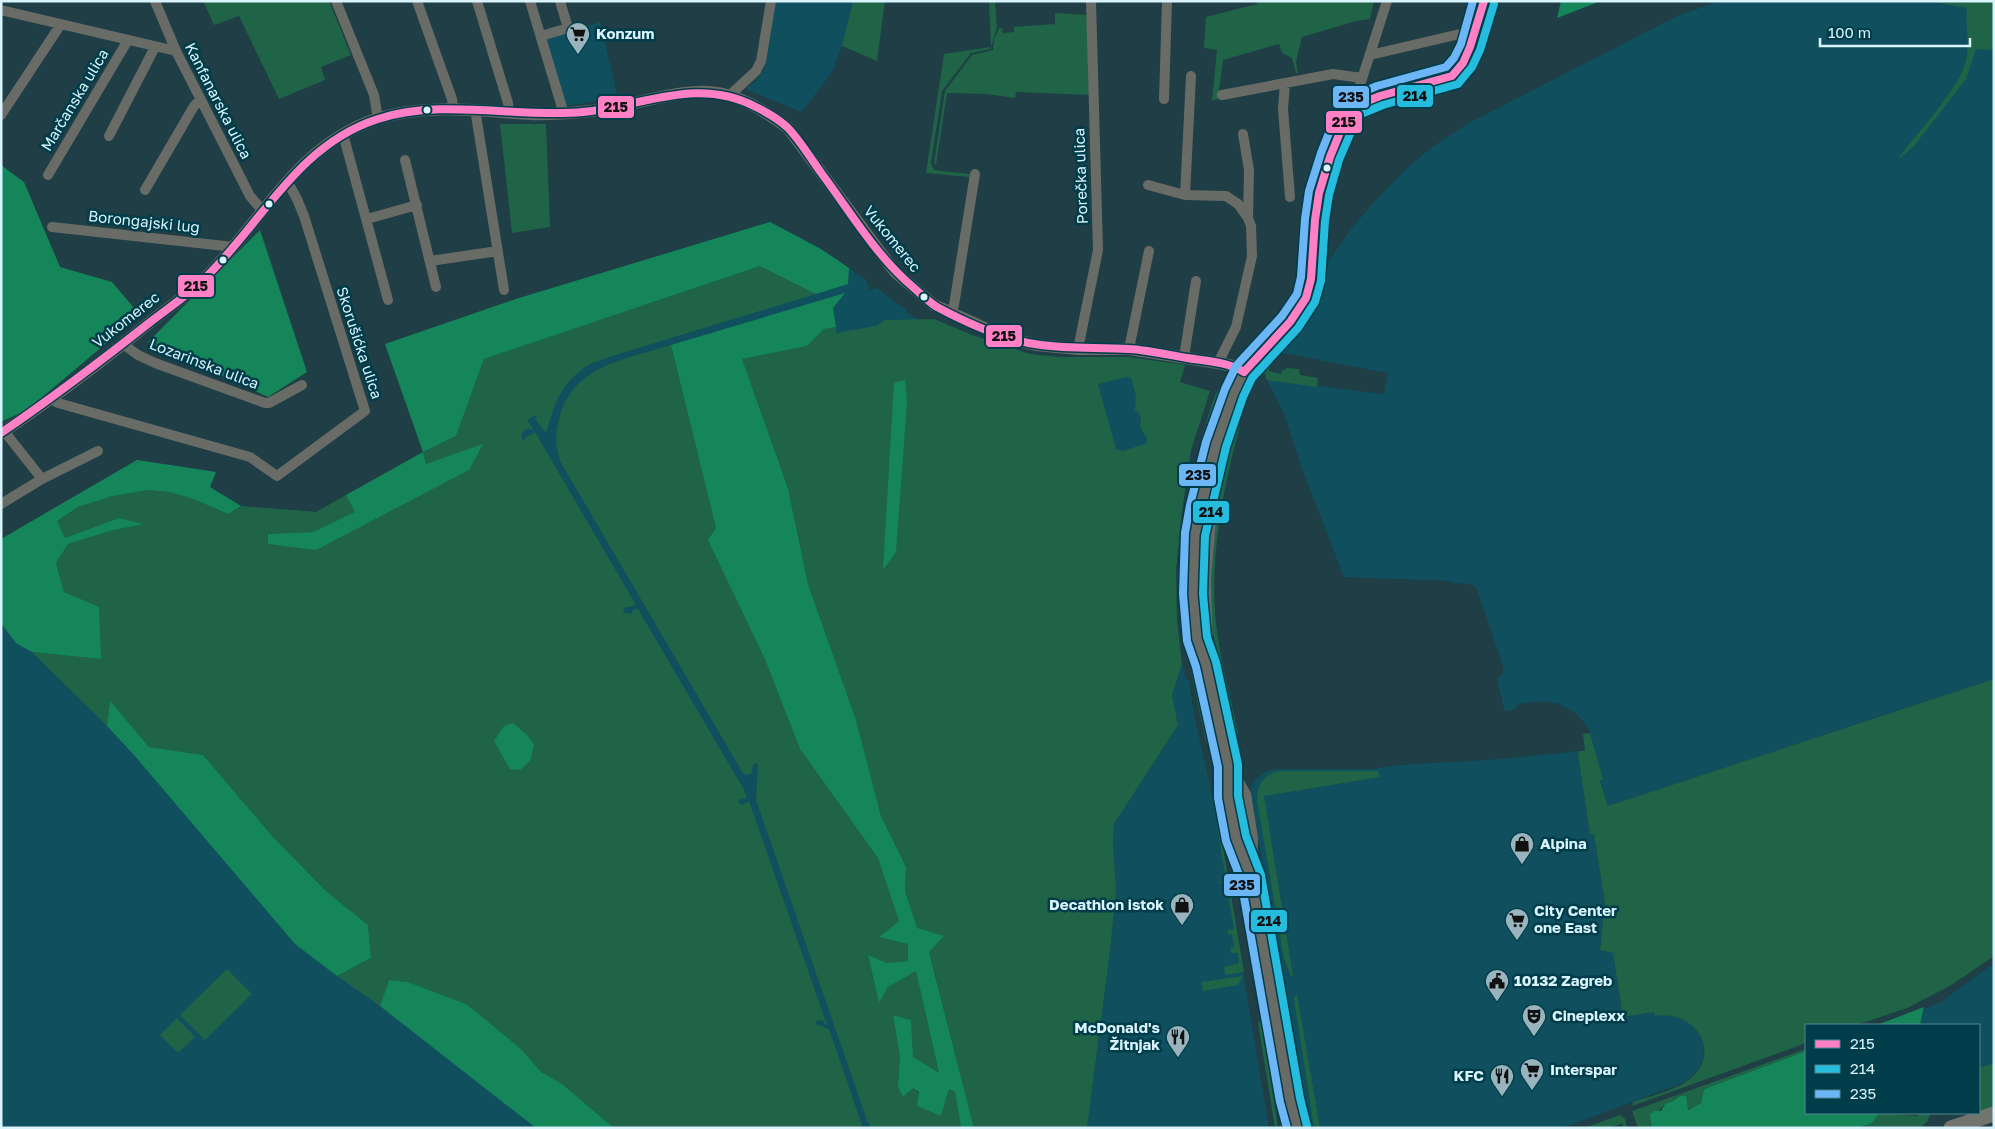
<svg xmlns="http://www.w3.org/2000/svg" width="1995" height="1129" font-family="'Golos Text',sans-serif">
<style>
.built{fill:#104f5e}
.green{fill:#1f6446;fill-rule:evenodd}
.forest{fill:#158659}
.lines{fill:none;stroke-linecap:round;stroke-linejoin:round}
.minor{stroke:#686b66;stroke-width:10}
.tertiary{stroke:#686b66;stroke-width:12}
.secondary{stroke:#72756e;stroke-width:15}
.bus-1-casing{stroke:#003d4a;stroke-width:11}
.bus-2-casing{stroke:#003d4a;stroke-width:11}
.bus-3-casing{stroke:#003d4a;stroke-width:11}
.bus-1{stroke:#ff80c5;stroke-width:8}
.bus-2{stroke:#26bcdd;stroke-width:8}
.bus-3{stroke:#6db6f5;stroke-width:8}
.bus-dot{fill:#daf4fd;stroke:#003d4a;stroke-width:2}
.labels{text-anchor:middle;stroke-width:5;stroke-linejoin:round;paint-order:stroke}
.poi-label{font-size:15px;font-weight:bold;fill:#daf4fd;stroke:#003d4a;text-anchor:start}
.street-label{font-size:15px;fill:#daf4fd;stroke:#003d4a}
.line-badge{stroke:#003d4a;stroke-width:2}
.pale-badge-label{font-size:14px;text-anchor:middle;font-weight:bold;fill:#111}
</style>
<rect width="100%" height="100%" fill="#1f3e45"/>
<path class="built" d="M 775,1 L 853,1 L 842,46 L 832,72 L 802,112 L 748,90 L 747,88 L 759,77 L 764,69 Z
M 1720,1 L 1929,1 L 1967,7 L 1994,45 L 1994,679 L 1608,806 L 1600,780 L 1603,779 L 1589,729 L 1576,713 L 1559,704 L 1543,701 L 1521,704 L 1516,706 L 1517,708 L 1505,712 L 1497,679 L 1503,673 L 1503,665 L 1476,587 L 1470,584 L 1451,583 L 1450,581 L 1344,577 L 1301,466 L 1285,416 L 1267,380 L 1384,394 L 1388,373 L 1277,352 L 1312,305 L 1320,273 L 1352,228 L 1372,204 L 1408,167 L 1432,147 L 1469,123 L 1677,16 Z
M 600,22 L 618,98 L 566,106 L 545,38 Z
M 770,222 L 821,249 L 866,280 L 870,290 L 877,288 L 905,309 L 908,314 L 920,320 L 934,319 L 972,335 L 1030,354 L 1059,357 L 1128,357 L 1185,365 L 1180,382 L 1042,1128 L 1,1128 L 1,539 L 137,460 L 216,472 L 210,487 L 241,506 L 316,512 L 423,452 L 385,344 L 519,298 Z
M 1182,664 L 1186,680 L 1189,680 L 1194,715 L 1218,821 L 1269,1128 L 1087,1128 L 1110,951 L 1116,890 L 1113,844 L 1114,824 L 1178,725 L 1172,695 Z
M 1579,751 L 1578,754 L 1590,833 L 1594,833 L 1605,903 L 1600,949 L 1613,953 L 1623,1017 L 1654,1012 L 1656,1016 L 1666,1014 L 1680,1016 L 1693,1024 L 1701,1037 L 1704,1047 L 1703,1058 L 1698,1070 L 1685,1082 L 1563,1128 L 1309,1128 L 1288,1003 L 1278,968 L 1266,893 L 1264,872 L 1251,797 L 1251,787 L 1254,781 L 1266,771 L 1276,769 L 1373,769 L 1400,765 L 1502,759 Z
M 1994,963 L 1994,1063 L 1979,1068 L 1979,1025 L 1920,1025 L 1924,1009 L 1941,1002 Z"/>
<path class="green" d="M 203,1 L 329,1 L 351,55 L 321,67 L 325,80 L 279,99 L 239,16 L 214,25 Z
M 853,1 L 885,1 L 877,61 L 842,46 Z
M 989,1 L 995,1 L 997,27 L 991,47 L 990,49 L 971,53 L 942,91 L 931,163 L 934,170 L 969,174 L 970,177 L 926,173 L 944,54 L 991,47 Z
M 1257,1 L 1374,1 L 1370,19 L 1356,21 L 1302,37 L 1296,62 L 1298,73 L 1296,73 L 1292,58 L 1282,53 L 1279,44 L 1223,60 L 1218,99 L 1212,101 L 1217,50 L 1204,48 L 1206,17 L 1257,4 Z
M 1929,1 L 1994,1 L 1994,50 L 1976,49 L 1966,79 L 1914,146 L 1900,158 L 1900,156 C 1919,131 1958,90 1966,61 C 1970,44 1965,25 1967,8 Z
M 1055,13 L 1087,15 L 1091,95 L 1016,92 L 1015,98 L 986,94 L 947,93 L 936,165 L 934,163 L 945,91 L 972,55 L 993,50 L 994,39 L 999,28 L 1002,28 L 1003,33 L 1014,32 L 1014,27 L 1055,24 Z
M 500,124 L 546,124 L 550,227 L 512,233 Z
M 760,266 L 816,294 L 612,356 C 603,360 592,362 584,368 C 562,383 553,406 547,431 L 545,432 L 535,419 L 537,417 L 535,415 L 527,420 L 533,429 L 531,430 L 529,428 L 522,432 L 522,440 L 526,439 L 526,437 L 535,432 L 636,605 L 624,608 L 623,612 L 631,614 L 633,610 L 638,609 L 743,788 L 747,798 L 740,799 L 738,802 L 742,805 L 749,801 L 827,1025 L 824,1024 L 824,1021 L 818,1020 L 815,1024 L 829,1029 L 863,1128 L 614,1128 L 562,1084 L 541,1072 L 520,1048 L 465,1004 L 408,982 L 389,980 L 380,1006 L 337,976 L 371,958 L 368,925 L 326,891 L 273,837 L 203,755 L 149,747 L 110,702 L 107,726 L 32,652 L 101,659 L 64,592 L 56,563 L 68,544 L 110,531 L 142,524 L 119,518 L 65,538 L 57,521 L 78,507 L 113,496 L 148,490 L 170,492 L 196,500 L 228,514 L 241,506 L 316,512 L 346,495 L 356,512 L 313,532 L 268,534 L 316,550 L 453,456 L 426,464 L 423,452 L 456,436 L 484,359 Z
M 934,319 L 972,335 L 1030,354 L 1059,357 L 1128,357 L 1185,365 L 1180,382 L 1210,391 L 1191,450 L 1182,512 L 1176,570 L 1177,620 L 1182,664 L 1172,695 L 1178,725 L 1114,824 L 1113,844 L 1116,890 L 1110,951 L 1087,1128 L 974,1128 L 929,951 L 943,936 L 917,929 L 905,891 L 906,867 L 881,816 L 856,720 L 808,584 L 788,487 L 742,359 L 807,346 L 824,329 L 836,327 L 836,333 L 876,326 L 885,320 ZM 1126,377 L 1131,378 L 1136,396 L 1135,411 L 1139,412 L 1141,419 L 1140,427 L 1147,438 L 1147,443 L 1123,451 L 1116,449 L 1098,384 Z
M 671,345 L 716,528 L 800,749 L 878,858 L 899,921 L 879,937 L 908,944 L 908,961 L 887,963 L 868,956 L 879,1002 L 888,987 L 916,970 L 939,1074 L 913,1057 L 911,1020 L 893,1015 L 900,1057 L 898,1087 L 903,1097 L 913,1088 L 941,1116 L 949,1089 L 955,1092 L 961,1128 L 871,1128 L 868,1123 L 756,800 L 758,764 L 754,763 L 751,774 L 745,775 L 741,770 L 560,461 C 555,444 555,432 560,416 C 574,365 627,359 671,345 Z
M 1269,357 L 1276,358 L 1275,361 L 1271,360 L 1269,371 L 1281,374 L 1282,370 L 1285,370 L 1286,368 L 1299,369 L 1300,375 L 1318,378 L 1317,387 L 1267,380 L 1264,372 Z
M 1220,388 L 1223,389 C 1196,459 1181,552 1189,628 C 1193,666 1202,705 1211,743 L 1208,743 L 1206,742 C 1197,700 1187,658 1184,615 C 1180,561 1189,486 1203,434 C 1207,422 1212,397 1220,388 Z
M 1240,427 C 1222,489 1208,567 1217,632 C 1222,666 1231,699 1238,733 L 1236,738 L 1212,630 L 1210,589 L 1215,531 L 1225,465 L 1233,435 Z
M 1994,679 L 1994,956 L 1950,986 L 1907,1008 L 1857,1025 L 1806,1025 L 1806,1043 L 1632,1106 L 1633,1102 C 1650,1096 1681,1089 1693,1076 C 1721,1049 1693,1009 1655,1016 L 1654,1012 L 1623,1017 L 1613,953 L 1600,950 L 1605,903 L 1594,834 L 1590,834 L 1578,754 L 1579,751 L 1585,751 L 1583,734 L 1590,733 L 1603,779 L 1600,781 L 1608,806 Z
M 1279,771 L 1378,771 L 1380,777 L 1264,796 L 1293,976 L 1291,976 L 1284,959 L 1257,801 C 1257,784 1263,775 1279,771 Z
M 1219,824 L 1244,972 L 1225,975 L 1224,967 L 1239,963 L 1238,953 L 1231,953 L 1230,948 L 1234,947 L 1232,934 L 1228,935 L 1228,930 L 1234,929 L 1226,882 L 1219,883 L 1219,882 L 1226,880 L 1217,825 Z
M 1264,872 L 1279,954 L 1276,956 Z
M 227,969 L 252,994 L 205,1040 L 180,1015 Z
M 1243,976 L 1238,985 L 1203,991 L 1201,982 Z
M 1297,995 L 1320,1128 L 1314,1128 L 1294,998 Z
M 177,1018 L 195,1037 L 178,1053 L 160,1035 Z
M 1262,1019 L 1278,1128 L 1275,1128 L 1258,1023 Z
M 1806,1049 L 1806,1051 L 1704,1089 L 1701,1103 L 1687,1110 L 1680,1096 L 1673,1101 L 1665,1104 L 1650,1121 L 1651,1128 L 1638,1128 L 1632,1111 Z
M 1994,1063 L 1994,1106 L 1979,1111 L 1979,1068 Z
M 1880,1113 L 1918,1116 L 1917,1113 L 1931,1113 L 1927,1122 L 1920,1128 L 1856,1128 L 1871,1124 Z
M 1620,1115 L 1625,1119 L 1627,1128 L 1624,1128 L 1622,1123 L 1610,1128 L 1584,1128 Z"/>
<path class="forest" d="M 1561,1 L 1601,1 L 1557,18 Z
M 1,165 L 24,182 L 60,267 L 112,282 L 140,315 L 28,409 L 1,422 Z
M 770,222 L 821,249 L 849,268 L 848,284 L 816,294 L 760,266 L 484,359 L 456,436 L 423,452 L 426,464 L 483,444 L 469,470 L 316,550 L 268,544 L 268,534 L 313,532 L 355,512 L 346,495 L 423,452 L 385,344 L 519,298 Z
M 260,230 L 307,372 L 268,397 L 148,342 Z
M 845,293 L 833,308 L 836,327 L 824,329 L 807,346 L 742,359 L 788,488 L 808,584 L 856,720 L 881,816 L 906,867 L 905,891 L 917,928 L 944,936 L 929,952 L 974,1128 L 961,1128 L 955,1092 L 949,1089 L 941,1116 L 917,1106 L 919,1092 L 913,1088 L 903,1097 L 898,1087 L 900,1057 L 893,1015 L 911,1020 L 913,1057 L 939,1073 L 916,971 L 888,987 L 879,1003 L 868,955 L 887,963 L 908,961 L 908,944 L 879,937 L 899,921 L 878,858 L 800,749 L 765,659 L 708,540 L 716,528 L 671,345 Z
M 905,380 L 907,402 L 896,552 L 883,570 L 894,383 Z
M 137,460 L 216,472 L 210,487 L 241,506 L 228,514 L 196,500 L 170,492 L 148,490 L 113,496 L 78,507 L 57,521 L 65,538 L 119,518 L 143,524 L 110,531 L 68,544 L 56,563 L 64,592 L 99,607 L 101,659 L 32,652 L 16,643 L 1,623 L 1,539 Z
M 110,701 L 149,747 L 203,755 L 273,837 L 326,891 L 368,925 L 371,958 L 337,976 L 295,944 L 134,755 L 107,726 Z
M 513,723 L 527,735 L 534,745 L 530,761 L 520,770 L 510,769 L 494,741 L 504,726 Z
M 389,980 L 408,982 L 466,1004 L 520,1048 L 541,1072 L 562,1084 L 614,1128 L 536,1128 L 380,1006 Z
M 1924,1007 L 1920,1025 L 1877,1025 Z
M 1806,1051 L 1806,1113 L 1880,1113 L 1871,1124 L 1856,1128 L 1651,1128 L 1650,1114 L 1655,1111 L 1661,1111 L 1665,1104 L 1673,1101 L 1680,1096 L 1686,1096 L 1688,1110 L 1701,1103 L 1704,1089 Z"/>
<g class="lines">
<path class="minor" d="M 155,1 L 176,51 L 250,196 L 262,210
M 336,1 L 374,95 L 378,119
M 417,1 L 452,99 L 453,109
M 477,1 L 508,103 L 509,112
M 530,1 L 564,114
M 1,10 L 176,51
M 541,36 L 568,28 L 560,1
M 1370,55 L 1477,30
M 1191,76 L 1185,195 L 1226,196 L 1238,204 L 1248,218 L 1251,226 L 1252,256 L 1236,327 L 1218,363
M 1285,83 L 1283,109 L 1290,197
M 1222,95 L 1333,74 L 1362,78
M 729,96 L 756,71 L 761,61 L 771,1
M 1164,99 L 1167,1
M 1355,106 L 1359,88 L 1387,1
M 475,109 L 504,290
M 1,115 L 61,24
M 343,134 L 388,300
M 1243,134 L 1249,170 L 1248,218
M 109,136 L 155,47
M 405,160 L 436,287
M 48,175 L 128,40
M 1148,185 L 1185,195
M 145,190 L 194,106 L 200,100
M 367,219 L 417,205
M 52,227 L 234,247
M 430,261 L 498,251
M 950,314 L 954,305 L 975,174
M 123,344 L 138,355 L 155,363 L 265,403 L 269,403 L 302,385
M 1078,349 L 1098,250 L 1091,1
M 1129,349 L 1149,251
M 1184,357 L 1196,281
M 51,399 L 58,403 L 250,457 L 277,476 L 365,411 L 304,216 L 297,199 L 287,181
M 4,431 L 42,479
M 1,504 L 42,479 L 98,451"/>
<path class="tertiary" d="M 1,433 C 52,399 101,362 149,323 C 168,308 189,294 206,277 C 263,221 295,147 376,119 C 425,103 480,111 531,114 C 552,115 571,113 591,111 C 628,107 674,90 709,92 C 739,94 765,111 788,128 L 895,272 L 934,305 L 1002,336 L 1036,345 L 1078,349 L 1129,349 L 1218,363 L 1233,366 L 1244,372
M 1207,658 L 1205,579 L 1211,510 L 1210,483
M 1229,767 L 1245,794 L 1252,838 L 1251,872
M 1286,1128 L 1289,1105
M 1297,1128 L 1290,1100 L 1251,877 L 1236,839 L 1228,797 L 1228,766 L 1206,664 L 1197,639 L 1193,594 L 1195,535 L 1200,507 L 1216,444 L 1234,393 L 1244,372 L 1290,322 L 1306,298 L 1311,279 L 1315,220 L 1319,193 L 1330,157 L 1345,120 L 1355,106 L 1380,96 L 1452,76 L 1463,63 L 1470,47 L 1484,1"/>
<path class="secondary" d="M 1951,1128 L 1994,1114"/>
<g class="bus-1-casing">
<path id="bus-1" d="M 1244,372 L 1290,322 L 1306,298 L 1311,279 L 1315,220 L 1319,193 L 1330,157 L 1345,120 L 1355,106 L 1380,96 L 1452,76 L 1463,63 L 1470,47 L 1484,1
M 1,433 C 52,398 101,361 149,323 C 167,309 185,297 201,282 C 260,227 296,145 378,119 C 441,98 517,118 583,112 C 643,106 698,76 756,107 C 766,112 778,119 787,127 C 800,140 811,159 822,174 C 851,213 877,257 914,288 C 922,295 929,302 937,307 C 967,323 1007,341 1041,345 C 1070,349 1099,347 1129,349 C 1148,350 1168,355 1187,358 C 1207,361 1227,362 1244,372"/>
</g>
<g class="bus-2-casing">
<path id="bus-2" d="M 1307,1126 L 1300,1098 L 1261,875 L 1246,836 L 1238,796 L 1238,764 L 1216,662 L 1207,637 L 1203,594 L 1205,536 L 1226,447 L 1243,397 L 1252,378 L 1298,328 L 1315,302 L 1321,281 L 1325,221 L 1329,195 L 1339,160 L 1354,125 L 1361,114 L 1383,105 L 1458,84 L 1472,67 L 1480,50 L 1494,4"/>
</g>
<g class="bus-3-casing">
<path id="bus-3" d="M 1287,1128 L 1280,1102 L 1241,880 L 1226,841 L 1218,798 L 1218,767 L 1196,667 L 1187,641 L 1183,594 L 1185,533 L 1190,505 L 1206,442 L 1225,389 L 1236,366 L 1282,316 L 1297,294 L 1301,277 L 1305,219 L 1309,191 L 1321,153 L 1336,115 L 1351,97 L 1377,86 L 1446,67 L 1454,58 L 1461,44 L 1473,1"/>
</g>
<use href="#bus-1" class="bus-1"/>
<use href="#bus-2" class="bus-2"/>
<use href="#bus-3" class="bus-3"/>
</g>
<defs>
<g id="supermarket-pin" transform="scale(1.25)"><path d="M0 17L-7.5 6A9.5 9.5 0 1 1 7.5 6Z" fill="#99b4bd" stroke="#003d4a"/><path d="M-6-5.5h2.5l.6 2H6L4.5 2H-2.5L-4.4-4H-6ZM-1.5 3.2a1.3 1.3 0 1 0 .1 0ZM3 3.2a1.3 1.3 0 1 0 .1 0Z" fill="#111"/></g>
<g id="shop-pin" transform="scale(1.25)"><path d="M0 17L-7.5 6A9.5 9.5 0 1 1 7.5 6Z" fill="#99b4bd" stroke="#003d4a"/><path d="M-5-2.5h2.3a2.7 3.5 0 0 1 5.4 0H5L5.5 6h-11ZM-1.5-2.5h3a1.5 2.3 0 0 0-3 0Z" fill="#111"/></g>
<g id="civic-pin" transform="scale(1.25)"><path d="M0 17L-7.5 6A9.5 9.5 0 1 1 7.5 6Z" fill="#99b4bd" stroke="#003d4a"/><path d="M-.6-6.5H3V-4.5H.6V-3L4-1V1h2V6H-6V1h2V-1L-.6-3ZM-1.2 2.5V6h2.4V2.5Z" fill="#111"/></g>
<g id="theatre-pin" transform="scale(1.25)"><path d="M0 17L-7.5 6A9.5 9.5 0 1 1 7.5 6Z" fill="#99b4bd" stroke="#003d4a"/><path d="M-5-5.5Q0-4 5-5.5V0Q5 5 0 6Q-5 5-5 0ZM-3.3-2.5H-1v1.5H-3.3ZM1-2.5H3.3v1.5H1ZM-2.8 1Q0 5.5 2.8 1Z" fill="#111"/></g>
<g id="restaurant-pin" transform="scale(1.25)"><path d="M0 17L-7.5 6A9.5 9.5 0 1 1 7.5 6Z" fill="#99b4bd" stroke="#003d4a"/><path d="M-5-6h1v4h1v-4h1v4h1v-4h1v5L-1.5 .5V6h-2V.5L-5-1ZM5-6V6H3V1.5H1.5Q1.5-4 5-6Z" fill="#111"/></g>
</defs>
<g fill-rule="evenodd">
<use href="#supermarket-pin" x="578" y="34"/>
<use href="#shop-pin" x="1522" y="844"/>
<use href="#shop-pin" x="1182" y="905"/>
<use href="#supermarket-pin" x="1517" y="920"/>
<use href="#civic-pin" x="1497" y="981"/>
<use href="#theatre-pin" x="1534" y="1016"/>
<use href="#restaurant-pin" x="1178" y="1037"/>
<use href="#supermarket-pin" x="1532" y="1070"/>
<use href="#restaurant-pin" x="1502" y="1076"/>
</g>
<g class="bus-dot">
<circle cx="427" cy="110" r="4.5"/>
<circle cx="1327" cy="168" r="4.5"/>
<circle cx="269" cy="204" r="4.5"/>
<circle cx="223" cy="260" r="4.5"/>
<circle cx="924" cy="297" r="4.5"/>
</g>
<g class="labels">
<g class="poi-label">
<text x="596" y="39">Konzum</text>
<text x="1540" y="849">Alpina</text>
<text x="1164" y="910" text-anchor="end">Decathlon istok</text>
<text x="1534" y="916">City Center<tspan x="1534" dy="17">one East</tspan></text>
<text x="1514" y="986">10132 Zagreb</text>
<text x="1552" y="1021">Cineplexx</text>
<text x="1160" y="1033" text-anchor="end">McDonald's<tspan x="1160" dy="17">Žitnjak</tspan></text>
<text x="1550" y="1075">Interspar</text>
<text x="1484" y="1081" text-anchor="end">KFC</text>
</g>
<g class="street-label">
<text transform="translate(75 100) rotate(-59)" y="5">Marčanska ulica</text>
<text transform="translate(218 101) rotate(63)" y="5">Kanfanarska ulica</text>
<text transform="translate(1081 176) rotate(-92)" y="5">Porečka ulica</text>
<text transform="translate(144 222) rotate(6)" y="5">Borongajski lug</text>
<text transform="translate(892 239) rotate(51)" y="5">Vukomerec</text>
<text transform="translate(126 320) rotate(-38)" y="5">Vukomerec</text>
<text transform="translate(359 343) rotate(72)" y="5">Skorušićka ulica</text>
<text transform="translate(204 364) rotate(21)" y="5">Lozarinska ulica</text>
</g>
</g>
<g class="line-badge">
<rect x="1396" y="84" width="38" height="24" rx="5" fill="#26bcdd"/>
<rect x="1332" y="85" width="38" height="24" rx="5" fill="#6db6f5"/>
<rect x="597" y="95" width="38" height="24" rx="5" fill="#ff80c5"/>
<rect x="1325" y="110" width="38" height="24" rx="5" fill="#ff80c5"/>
<rect x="177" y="274" width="38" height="24" rx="5" fill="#ff80c5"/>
<rect x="985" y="324" width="38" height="24" rx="5" fill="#ff80c5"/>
<rect x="1178" y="463" width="39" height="24" rx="5" fill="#6db6f5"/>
<rect x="1192" y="500" width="38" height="24" rx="5" fill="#26bcdd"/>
<rect x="1223" y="873" width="38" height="24" rx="5" fill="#6db6f5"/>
<rect x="1250" y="909" width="38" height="24" rx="5" fill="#26bcdd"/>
</g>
<g class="pale-badge-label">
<text x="1415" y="101">214</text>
<text x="1351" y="102">235</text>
<text x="616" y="112">215</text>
<text x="1344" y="127">215</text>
<text x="196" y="291">215</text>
<text x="1004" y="341">215</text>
<text x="1198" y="480">235</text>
<text x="1211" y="517">214</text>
<text x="1242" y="890">235</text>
<text x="1269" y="926">214</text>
</g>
<rect width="1995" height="1129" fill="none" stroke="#daf4fd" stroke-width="5"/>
<rect x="1805" y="1024" width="175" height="90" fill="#003d4a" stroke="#578692"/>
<rect x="1815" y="1040" width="25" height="8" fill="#ff80c5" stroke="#578692"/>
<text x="1850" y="1049" font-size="15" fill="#daf4fd">215</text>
<rect x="1815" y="1065" width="25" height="8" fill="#26bcdd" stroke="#578692"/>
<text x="1850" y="1074" font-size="15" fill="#daf4fd">214</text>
<rect x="1815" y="1090" width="25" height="8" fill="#6db6f5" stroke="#578692"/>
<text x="1850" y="1099" font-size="15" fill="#daf4fd">235</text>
<path d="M1820 38v8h150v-8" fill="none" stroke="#daf4fd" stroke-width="2.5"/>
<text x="1828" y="38" font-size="15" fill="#daf4fd" stroke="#003d4a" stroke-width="4" paint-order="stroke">100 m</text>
</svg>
